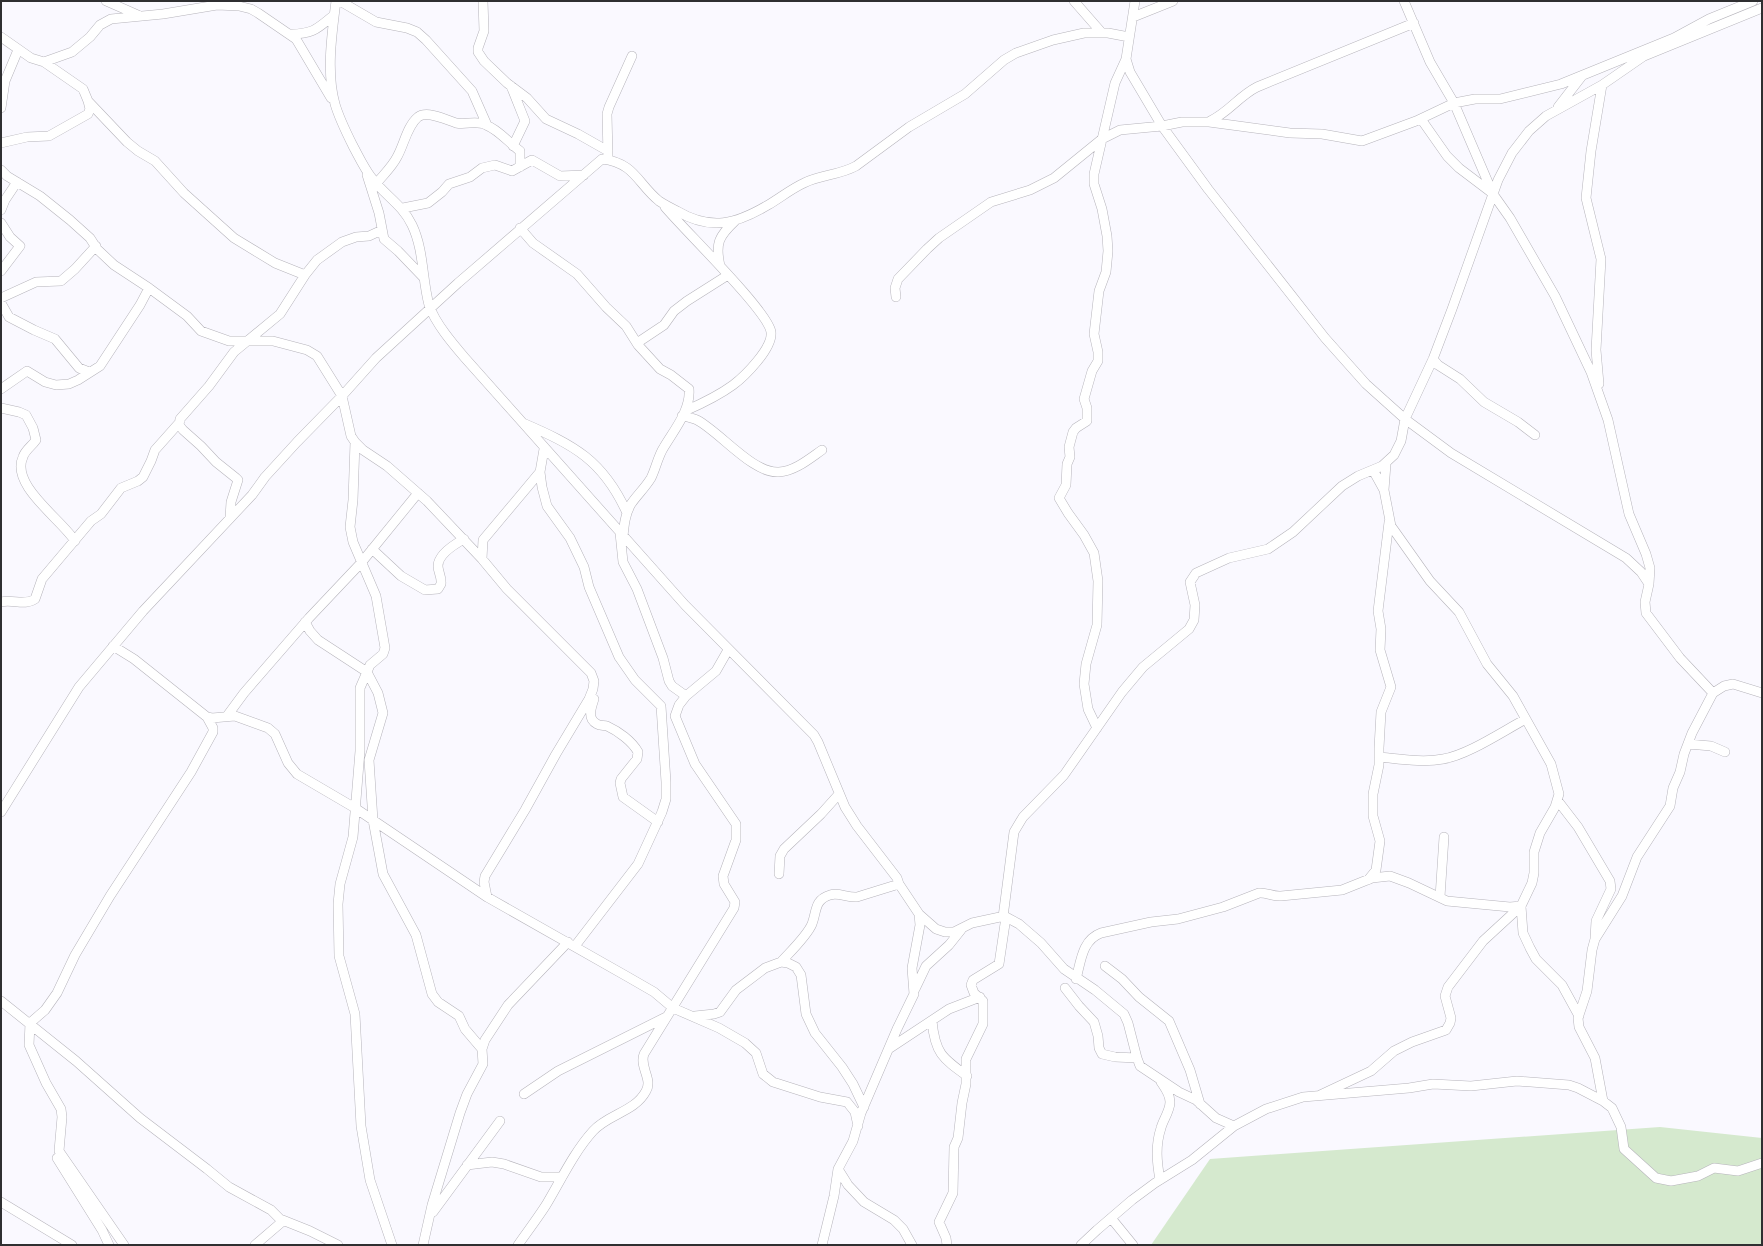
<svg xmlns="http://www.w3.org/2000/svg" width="1763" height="1246" font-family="'PT Sans Narrow',sans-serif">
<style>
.green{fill:#d5e9ce}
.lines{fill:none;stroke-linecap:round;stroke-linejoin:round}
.street-casing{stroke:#b6b4bb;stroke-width:10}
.street{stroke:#fff;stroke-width:9}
</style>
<rect width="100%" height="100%" fill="#faf9ff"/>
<path class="green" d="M 1660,1127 L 1762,1138 L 1762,1245 L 1151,1245 L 1210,1159 Z"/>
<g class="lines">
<g class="street-casing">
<path id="street" d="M 106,1 L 138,15
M 336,1 C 332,33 326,72 335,104 C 339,118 346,132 353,146 C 359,157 364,168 371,177 C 385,196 402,204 412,225 C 424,250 422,279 429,305 C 435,323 453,344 465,358 L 685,605 L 814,735 L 818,742 L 845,807 L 857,826 L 897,878 L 899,884 L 919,914 L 936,929 L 945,932 L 954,932 L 972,923 L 1000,917 L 1006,917 L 1019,924 L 1041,943 L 1064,969 L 1095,990 L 1124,1014 L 1128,1023 L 1137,1058 L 1140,1066 L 1179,1092 L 1196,1100 L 1216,1118 L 1234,1126
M 340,1 L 376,22 L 407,28 L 417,32 L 426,40 L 472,91 L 487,125
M 483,1 L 484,31 L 478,48 L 478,52 L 484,61 L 507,83 L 527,98 L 546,119 L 578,134 L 608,151
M 1074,1 L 1102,33
M 1404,1 L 1430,62 L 1454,103 L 1493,194 L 1510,218 L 1555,296 L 1591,372 L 1608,420 L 1629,514 L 1646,554 L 1650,568 L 1649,584 L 1645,602 L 1646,613 L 1680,658 L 1713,693
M 1133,17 L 1173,1
M 291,34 C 313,34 317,29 334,15
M 1,37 L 31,58 L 44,62 L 72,52 L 90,37 L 100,25 L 111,19 L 163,14 L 217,5 L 239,6 L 251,9 L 258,13 L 296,39 L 331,98
M 1126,59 L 1130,72 L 1162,126 L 1208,189 L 1325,338 L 1366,384 L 1405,419 L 1451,453 L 1626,558 L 1641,572 L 1649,584
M 44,62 L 83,89 L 88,101 L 127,142 L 138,151 L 155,161 L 184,193 L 234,238 L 275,263 L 305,275
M 511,86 L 525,121 L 513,146
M 1558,107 L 1582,76
M 1,108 L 5,81 L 18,50
M 1421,119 L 1447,156 L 1459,168 L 1492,193
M 1210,121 C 1228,113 1239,96 1257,87 L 1414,23
M 1,143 L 27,137 L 49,136 L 88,114 L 90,109 L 88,101
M 608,156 L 607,114 L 609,107 L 632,56
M 1,170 L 7,176 L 40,196 L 70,220 L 90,238 L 97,249 L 114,265 L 149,288 L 187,316 L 201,331 L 229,341 L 273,341 L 307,350 L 317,356 L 342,396 L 351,436 L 355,442 L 363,450 L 387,466 L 427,501 L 482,559 L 507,589 L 591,673 L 594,681 L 593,689 L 589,699 L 556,754 L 525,810 L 485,876 L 484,882 L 487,897
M 367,175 L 379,213 L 384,239 L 398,251 L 423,277
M 376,184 C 383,175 392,167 397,157 C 404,145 407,126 418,117 C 427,110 447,120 456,123 C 467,125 477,120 486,125 C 499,130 509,143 520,151 L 520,167
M 665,207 C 684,230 768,311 771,332 C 773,348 745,376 733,385 C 718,396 701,404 685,411
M 403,208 L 428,203 L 442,192 L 449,184 L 470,177 L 482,168 L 495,165 L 512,171 L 532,160 L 560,176 L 584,175
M 1,210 L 5,200 L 17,182
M 1,223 L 10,237 L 20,246 L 1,271
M 520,228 L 533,243 L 577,274 L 606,307 L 626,326 L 638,345 L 660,369 L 671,375 L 689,389 C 691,410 674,430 664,447 C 658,456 656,468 651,478 C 645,488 637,495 631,504 C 625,514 624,526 623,537
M 720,266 C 715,243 719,236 735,221
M 896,297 L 895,288 L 898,279 L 927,249 L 939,238 L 991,202 L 1030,190 L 1054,178 L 1102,139 L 1120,130 L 1162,126 L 1182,122 L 1209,122 L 1290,133 L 1322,134 L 1362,141 L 1416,121 L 1454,103 L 1475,99 L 1500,99 L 1561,84 L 1674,38 L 1709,19 L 1753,1
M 1,298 L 36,282 L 61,281 L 75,269 L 96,246
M 1,303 L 9,317 L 34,330 L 55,339 L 79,368 L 89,372
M 637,343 L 664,325 L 674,311 L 687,301 L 728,275
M 1433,359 L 1438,365 L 1460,379 L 1484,402 L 1518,422 L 1535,435
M 1599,384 L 1596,350 L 1601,259 L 1586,198 L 1591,151 L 1602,85
M 1,389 L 27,371 L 45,382 L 56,385 L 69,384 L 78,380 L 100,366 L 140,305 L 149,288
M 1,408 L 19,412 L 26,415 L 33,428 L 36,440 C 32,446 25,450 23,457 C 10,485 61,519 75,541
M 682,416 C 687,417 693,418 697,420 C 720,432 753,474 779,472 C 795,471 809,459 822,450
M 523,423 C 574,445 603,460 627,513
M 355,442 L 353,500 L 350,527 L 353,542 L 376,596 L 385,648 L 383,654 L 370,665 L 360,688 L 360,751 L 353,837 L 340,884 L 338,904 L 339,956 L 355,1014 L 361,1126 L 370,1180 L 392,1245
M 544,449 L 540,472 L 542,487 L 547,506 L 570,538 L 584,567 L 589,587 L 619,657 L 635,680 L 661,706 L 666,782 L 666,799 L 662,812 L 638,864 L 575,946
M 1373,470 L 1384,490
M 230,518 L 231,502 L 238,480 L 236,478 L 216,462 L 201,446 L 183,430 L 179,425 L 180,419 L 209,386 L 234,352 L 280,314 L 305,275 L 317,260 L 342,242 L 356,237 L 369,236 L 382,230
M 620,533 L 623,562 L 637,589 L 663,658 L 669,681 L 672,686 L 686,696
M 372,549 L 401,576 L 425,590 L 438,589 L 441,584 C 442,577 438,572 438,566 C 438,554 455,544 464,539
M 482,559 L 483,540 L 540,472
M 1,602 C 12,599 25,606 35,599 L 42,579 L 91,521 L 101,514 L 121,488 L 138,481 L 143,477 L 151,461 L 155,450 L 179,423
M 305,622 L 310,631 L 318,640 L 367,672 L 378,693 L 383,713 L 369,760 L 373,820 L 383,874 L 416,935 L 432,994 L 438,1002 L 459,1016 L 465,1029 L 482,1049
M 113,646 L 134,659 L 207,717 L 212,718 L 235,716 L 268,728 L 275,734 L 288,763 L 297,774 L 355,808 L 487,897 L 628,977 L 654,992 L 673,1008 L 719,1028 L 745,1043 L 756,1053 L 763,1074 L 773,1082 L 820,1097 L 847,1102 L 855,1112 L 858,1126
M 594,699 C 591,708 587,719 597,724 C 600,726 604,725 607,726 C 618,731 632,741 638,752 L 637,759 L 621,779 L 620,783 L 623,797 L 658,822
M 227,716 L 244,693 L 309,618 L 361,563 L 418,493
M 1097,728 L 1088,709 L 1084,684 L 1086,664 L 1097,625 L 1098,581 L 1094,553 L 1084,535 L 1068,513 L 1059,498 L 1066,485 L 1067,464 L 1070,457 L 1069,447 L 1073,432 L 1076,428 L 1087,421 L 1087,408 L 1084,399 L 1092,371 L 1098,361 L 1098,352 L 1094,334 L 1099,291 L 1106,272 L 1108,251 L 1107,236 L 1102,209 L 1094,184 L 1094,174 L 1115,83 L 1126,59 L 1135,1
M 1688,744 L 1711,746 L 1725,752
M 1379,757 C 1400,759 1423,763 1443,759 C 1468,755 1503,731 1526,719
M 1558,801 L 1578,827 L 1610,881 L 1611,889 L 1596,921 L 1595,938
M 1,812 L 79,687 L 143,611 L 252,495 L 265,477 L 297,442 L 342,396 L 376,358 L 458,283 L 602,159 C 635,163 637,183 659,201 C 665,205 671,208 677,211 C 711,231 736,224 768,205 C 780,198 791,189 804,183 C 820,175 840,175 856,166 L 909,127 L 965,94 L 1004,60 L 1016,53 L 1053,40 L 1084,33 L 1108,33 L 1129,37
M 779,874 L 780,856 L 784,849 L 821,814 L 839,794
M 1368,880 L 1376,870 L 1380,841 L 1373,816 L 1373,794 L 1379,765 L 1379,748 L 1381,712 L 1391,687 L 1380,650 L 1381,629 L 1378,611 L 1389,522
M 1440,897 L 1444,837
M 1003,917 L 1014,832 L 1023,817 L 1064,775 L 1122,692 L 1143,667 L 1189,629 L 1194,620 L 1195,605 L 1190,582 L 1196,573 L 1229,558 L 1268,549 L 1293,532 L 1342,486 L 1358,476 L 1382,466 L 1394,455 L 1401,441 L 1405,419 L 1433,359 L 1452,309 L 1498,180 L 1512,153 L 1529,131 L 1546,116 L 1602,85 L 1644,56 L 1762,8
M 781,962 C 790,952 807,936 812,924 C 817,911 814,900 830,895 C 838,892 848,898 857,897 L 899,884
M 1105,966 L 1122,979 L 1139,997 L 1169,1021 L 1190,1070 L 1200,1104
M 1076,979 C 1081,961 1082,940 1101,933 L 1151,922 L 1178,919 L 1223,907 L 1259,893 C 1266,892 1273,897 1281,896 L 1342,890 L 1372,878 L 1390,876 L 1409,883 L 1447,901 L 1510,907 L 1521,906 L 1523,933 L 1530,948 L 1536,959 L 1562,985 L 1579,1016
M 1065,988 L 1079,1006 L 1094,1022 L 1098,1036 L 1099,1048 L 1102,1054 L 1115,1057 L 1137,1058
M 915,989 L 926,966 L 949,945 L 961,930
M 1,1001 L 76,1061 L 140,1118 L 207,1169 L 229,1187 L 271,1210 L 280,1219 L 310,1231 L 338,1245
M 695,1016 L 714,1014 L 720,1012 L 736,990 L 765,968 L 781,962 L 788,963 L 796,967 L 801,975 L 806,1014 L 815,1033 L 842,1067 L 853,1084 L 864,1107
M 932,1021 C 935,1053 942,1058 967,1076
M 890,1048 L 949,1009 L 980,997
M 524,1094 L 558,1071 L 666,1017
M 1320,1095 L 1371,1071 L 1394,1051 L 1412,1042 L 1446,1030 L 1450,1023 L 1451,1018 L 1445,996 L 1448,987 L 1483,941 L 1521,906 L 1532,883 L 1534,873 L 1534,852 L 1540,833 L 1555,807 L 1559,794 L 1551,764 L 1513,696 L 1487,664 L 1459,612 L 1430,581 L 1391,526 L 1384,490 L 1386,464
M 1603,1101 L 1595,1058 L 1579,1027 L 1578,1018 L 1587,991 L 1592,950 L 1595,939 L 1622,896 L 1637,857 L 1670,806 L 1673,788 L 1680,772 L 1684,754 L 1692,733 L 1713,693 L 1724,686 L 1733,684 L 1762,693
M 57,1158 L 102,1230 L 109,1245
M 467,1165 L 492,1162 L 504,1164 L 541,1177 L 562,1177
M 838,1169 L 848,1185 L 864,1202 L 894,1220 L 903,1229 L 912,1245
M 1160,1180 C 1157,1163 1155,1146 1161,1128 C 1163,1120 1170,1111 1170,1102 C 1170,1094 1165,1088 1161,1082
M 1,1202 L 72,1245
M 433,1212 L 500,1121
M 1111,1218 L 1133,1245
M 124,1245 L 59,1151 L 62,1117 L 61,1109 L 46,1083 L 29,1045 L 30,1023 L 45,1010 L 57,993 L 75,955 L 110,896 L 191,772 L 213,732 L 213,728 L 207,717
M 255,1245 L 283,1221
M 423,1245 L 432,1205 L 460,1113 L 467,1094 L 483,1064 L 482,1049 L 485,1040 L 508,1005 L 568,942
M 518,1245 C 527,1232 537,1219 546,1205 C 561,1180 574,1152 593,1131 C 608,1114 635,1112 646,1091 C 653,1079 639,1067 644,1054 L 734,908 L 735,902 L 724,884 L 723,876 L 736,840 L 736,824 L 695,764 L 675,716 L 679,705 L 686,696 L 716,671 L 728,650
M 822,1245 L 834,1196 L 838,1169 L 853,1141 L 861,1113 L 897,1029 L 914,994 L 912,968 L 920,925 L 919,914
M 947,1245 L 946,1238 L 939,1222 L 953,1193 L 954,1147 L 958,1138 L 962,1103 L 966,1084 L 966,1059 L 983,1024 L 983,1001 L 974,993 L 971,985 L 973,980 L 999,964 L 1006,917
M 1081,1245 L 1097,1230 L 1132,1200 L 1155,1183 L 1192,1160 L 1234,1126 L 1266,1109 L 1303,1097 L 1409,1088 L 1433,1084 L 1471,1086 L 1517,1081 L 1569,1085 L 1578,1088 L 1603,1101 L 1612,1108 L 1621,1127 L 1624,1149 L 1656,1178 L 1671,1181 L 1698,1176 L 1714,1168 L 1738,1171 L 1762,1163"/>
</g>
<use href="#street" class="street"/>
</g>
<rect width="1763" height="1246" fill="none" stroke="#2f2f31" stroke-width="4"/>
</svg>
